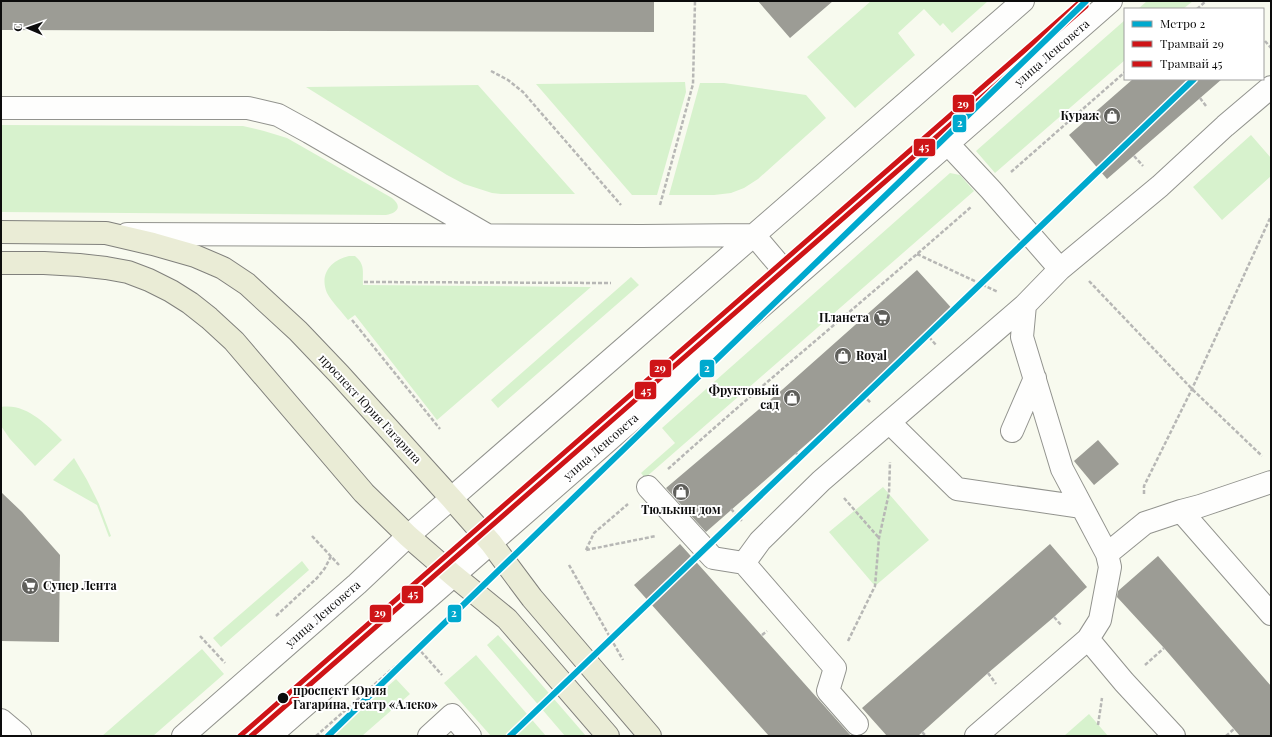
<svg xmlns="http://www.w3.org/2000/svg" width="1272" height="737" font-family="'Playfair Display',serif">
<style>
.green{fill:#d7f2cd}
.building{fill:#9c9c95}
.lines{fill:none;stroke-linecap:round;stroke-linejoin:round}
.minor-casing{stroke:#92938e;stroke-width:24}
.major-casing{stroke:#80807c;stroke-width:24}
.path{stroke:#b7b7b5;stroke-width:2.5;stroke-dasharray:4 2;stroke-linecap:butt}
.minor{stroke:#fefefd;stroke-width:22}
.major{stroke:#eaecd6;stroke-width:22}
.tram-1-casing{stroke:#fff;stroke-width:8}
.tram-2-casing{stroke:#fff;stroke-width:8}
.tram-1{stroke:#ce1417;stroke-width:5}
.tram-2{stroke:#ce1417;stroke-width:5}
.metro-1-casing{stroke:#fff;stroke-width:9}
.metro-1{stroke:#00a9ce;stroke-width:6}
.stop-dot{fill:#0c0c0c;stroke:#fff;stroke-width:1.5}
.labels{text-anchor:middle;stroke-width:4;stroke-linejoin:round;paint-order:stroke}
.street-label{font-size:12px;fill:#0c0c0c;stroke:#fff}
.poi-label{font-size:12px;font-weight:bold;fill:#0c0c0c;stroke:#fff;text-anchor:end}
.stop-label{font-size:12px;font-weight:bold;fill:#0c0c0c;stroke:#fff;text-anchor:start}
.line-badge{stroke:#fff;stroke-width:1.5}
.badge-label{font-size:11px;text-anchor:middle;font-weight:bold;fill:#fff}
</style>
<rect width="100%" height="100%" fill="#f8faef"/>
<path class="green" d="M 871,1 L 988,1 L 952,33 L 943,23 L 940,26 L 924,9 L 898,33 L 915,55 L 855,108 L 807,57 Z
M 1147,1 L 1193,1 L 1183,9 L 1138,9 Z
M 1125,20 L 1125,60 L 995,173 L 976,151 Z
M 685,82 L 686,92 L 657,195 L 632,195 L 536,84 Z
M 700,83 L 724,83 L 806,95 L 826,118 L 758,179 L 744,188 L 731,193 L 714,195 L 669,195 Z
M 478,85 L 575,194 L 501,194 L 492,193 L 464,184 L 447,175 L 306,87 Z
M 1,125 L 243,126 L 264,131 L 287,138 L 392,198 C 403,207 397,213 386,215 L 1,212 Z
M 1251,135 L 1271,158 L 1271,176 L 1222,220 L 1193,187 Z
M 950,173 L 960,175 L 974,191 L 645,478 L 641,473 L 675,443 L 662,428 Z
M 349,256 L 355,256 C 366,265 362,273 363,285 L 591,287 L 437,420 L 355,315 L 348,320 C 342,312 332,302 327,293 C 319,274 331,260 349,256 Z
M 631,277 L 639,285 L 498,408 L 491,400 Z
M 1,407 C 26,403 46,424 62,440 L 35,466 L 10,439 L 1,426 Z
M 74,458 L 87,480 L 99,504 L 111,536 L 109,537 L 97,505 L 53,480 Z
M 883,487 L 929,540 L 875,586 L 829,532 Z
M 302,561 L 309,570 L 221,647 L 213,638 Z
M 498,635 L 509,647 L 586,736 L 565,736 L 487,645 Z
M 202,649 L 224,674 L 153,736 L 102,736 Z
M 476,655 L 546,736 L 491,736 L 444,683 Z
M 396,679 L 410,694 L 362,736 L 331,736 Z
M 1089,714 L 1108,736 L 1064,736 Z"/>
<path class="building" d="M 1,1 L 654,1 L 654,32 L 1,30 Z
M 758,1 L 833,1 L 790,38 Z
M 1133,79 L 1222,79 L 1107,179 L 1069,135 Z
M 917,270 L 956,313 L 706,532 L 666,488 L 783,389 Z
M 1098,440 L 1119,464 L 1094,485 L 1074,461 Z
M 1,492 L 22,512 L 60,555 L 59,642 L 1,641 Z
M 680,544 L 707,574 L 851,736 L 769,736 L 634,585 Z
M 1050,544 L 1087,587 L 1054,617 L 988,673 L 918,736 L 887,736 L 862,708 Z
M 1158,556 L 1271,686 L 1271,736 L 1240,736 L 1164,648 L 1117,597 L 1118,591 Z"/>
<g class="lines">
<g class="minor-casing">
<path id="minor" d="M 1,108 L 248,108 L 278,115 L 309,132 L 487,235
M 948,144 L 991,190 L 1060,269
M 127,234 L 641,236 L 754,235
M 754,235 L 792,280
M 1025,305 L 1060,269 L 1160,186 L 1225,126 L 1271,87
M 890,423 L 957,489 L 1082,507
M 1012,431 L 1035,378
M 648,487 L 713,558 L 744,563
M 1181,511 L 1200,506 L 1271,482
M 1107,554 L 1145,523 L 1181,511 L 1271,614
M 1088,639 L 1124,682 L 1174,736
M 1,720 L 20,736
M 857,724 L 828,691 L 835,668 L 744,563 L 760,541 L 821,481 L 1025,305 L 1022,337 L 1062,469 L 1107,554 L 1110,567 L 1100,620 L 1088,639 L 976,736
M 183,736 L 357,584 L 408,536 L 1023,1
M 270,736 L 1111,1
M 429,736 L 452,715 L 470,736"/>
</g>
<g class="major-casing">
<path id="major" d="M 1,232 L 106,233 L 153,244 L 195,256 L 223,268 L 247,284 L 298,331 L 340,375 L 452,499 L 491,543 L 532,598 L 650,736
M 1,263 L 44,263 L 79,265 L 106,268 L 128,272 L 149,280 L 171,291 L 190,303 L 209,318 L 234,341 L 364,493 L 408,536 L 453,575 L 507,619 L 608,736"/>
</g>
<path class="path" d="M 1197,9 L 1206,1
M 1265,41 L 1271,48
M 491,71 L 508,80 L 523,92 L 621,205
M 1200,98 L 1206,106
M 1134,156 L 1143,166
M 1011,172 L 1125,72
M 660,205 L 693,84 L 695,1
M 917,254 L 998,292
M 1089,281 L 1192,389 L 1262,456
M 364,282 L 611,283
M 352,320 L 440,429
M 929,337 L 936,345
M 863,395 L 871,403
M 796,453 L 804,461
M 668,469 C 767,380 871,295 971,207
M 1144,494 L 1144,486 L 1192,389 L 1271,216
M 844,498 L 879,538
M 731,509 L 742,521
M 312,536 L 339,565
M 586,550 L 594,533 L 628,504
M 586,550 L 656,536
M 569,565 L 623,660
M 276,616 L 317,578 L 325,568 L 331,556
M 1054,617 L 1062,626
M 762,635 L 767,631
M 200,636 L 225,663
M 848,641 L 875,586 L 879,538 L 889,493 L 890,462
M 417,647 L 442,675
M 1145,665 L 1164,648
M 988,673 L 996,684
M 1098,725 L 1102,698
M 922,732 L 926,736
M 316,736 L 417,647
M 1226,736 L 1234,729"/>
<use href="#minor" class="minor"/>
<use href="#major" class="major"/>
<g class="tram-1-casing">
<path id="tram-1" d="M 240,736 L 1081,1"/>
</g>
<g class="tram-2-casing">
<path id="tram-2" d="M 251,736 L 1086,6"/>
</g>
<use href="#tram-1" class="tram-1"/>
<use href="#tram-2" class="tram-2"/>
<g class="metro-1-casing">
<path id="metro-1" d="M 328,736 L 1086,1
M 510,736 L 1194,79"/>
</g>
<use href="#metro-1" class="metro-1"/>
</g>
<defs>
<g id="shop-disc" transform="scale(0.9)"><circle r="9.5" fill="#5f5f5b" stroke="#fff"/><path d="M-5-2.5h2.3a2.7 3.5 0 0 1 5.4 0H5L5.5 6h-11ZM-1.5-2.5h3a1.5 2.3 0 0 0-3 0Z" fill="#fff"/></g>
<g id="supermarket-disc" transform="scale(0.9)"><circle r="9.5" fill="#5f5f5b" stroke="#fff"/><path d="M-6-5.5h2.5l.6 2H6L4.5 2H-2.5L-4.4-4H-6ZM-1.5 3.2a1.3 1.3 0 1 0 .1 0ZM3 3.2a1.3 1.3 0 1 0 .1 0Z" fill="#fff"/></g>
</defs>
<g fill-rule="evenodd">
<use href="#shop-disc" x="1112" y="116"/>
<use href="#supermarket-disc" x="882" y="318"/>
<use href="#shop-disc" x="843" y="356"/>
<use href="#shop-disc" x="792" y="398"/>
<use href="#shop-disc" x="681" y="492"/>
<use href="#supermarket-disc" x="30" y="586"/>
</g>
<circle class="stop-dot" cx="283" cy="698" r="6"/>
<g class="labels">
<g class="street-label">
<text transform="translate(1052 53) rotate(-41)" y="4">улица Ленсовета</text>
<text transform="translate(370 409) rotate(47)" y="4">проспект Юрия Гагарина</text>
<text transform="translate(601 447) rotate(-41)" y="4">улица Ленсовета</text>
<text transform="translate(323 614) rotate(-41)" y="4">улица Ленсовета</text>
</g>
<g class="poi-label">
<text x="1099" y="120">Кураж</text>
<text x="869" y="322">Планета</text>
<text x="856" y="360" text-anchor="start">Royal</text>
<text x="779" y="395">Фруктовый<tspan x="779" dy="14">сад</tspan></text>
<text x="681" y="514" text-anchor="middle">Тюлькин дом</text>
<text x="43" y="590" text-anchor="start">Супер Лента</text>
</g>
<g class="stop-label">
<text x="293" y="695">проспект Юрия<tspan x="293" dy="14">Гагарина, театр «Алеко»</tspan></text>
</g>
</g>
<g class="line-badge">
<rect x="952" y="94" width="23" height="19" rx="4" fill="#ce1417"/>
<rect x="952" y="114" width="15" height="19" rx="4" fill="#00a9ce"/>
<rect x="913" y="138" width="23" height="19" rx="4" fill="#ce1417"/>
<rect x="649" y="359" width="23" height="19" rx="4" fill="#ce1417"/>
<rect x="699" y="359" width="16" height="19" rx="4" fill="#00a9ce"/>
<rect x="634" y="381" width="23" height="19" rx="4" fill="#ce1417"/>
<rect x="401" y="585" width="23" height="19" rx="4" fill="#ce1417"/>
<rect x="369" y="604" width="23" height="19" rx="4" fill="#ce1417"/>
<rect x="447" y="604" width="15" height="19" rx="4" fill="#00a9ce"/>
</g>
<g class="badge-label">
<text x="963" y="108">29</text>
<text x="960" y="127">2</text>
<text x="924" y="151">45</text>
<text x="660" y="372">29</text>
<text x="707" y="372">2</text>
<text x="646" y="395">45</text>
<text x="413" y="598">45</text>
<text x="380" y="617">29</text>
<text x="454" y="617">2</text>
</g>
<rect width="1272" height="737" fill="none" stroke="#0c0c0c" stroke-width="4"/>
<rect x="1124" y="8" width="140" height="72" fill="#ffffff" stroke="#9e9e9e"/>
<rect x="1132" y="21" width="20" height="6" fill="#00a9ce" stroke="#9e9e9e"/>
<text x="1160" y="28" font-size="12" fill="#0c0c0c">Метро 2</text>
<rect x="1132" y="41" width="20" height="6" fill="#ce1417" stroke="#9e9e9e"/>
<text x="1160" y="48" font-size="12" fill="#0c0c0c">Трамвай 29</text>
<rect x="1132" y="61" width="20" height="6" fill="#ce1417" stroke="#9e9e9e"/>
<text x="1160" y="68" font-size="12" fill="#0c0c0c">Трамвай 45</text>
<g transform="translate(28 28) rotate(272)" stroke="#ffffff" stroke-width="3" paint-order="stroke">
<path d="M0-3L7 15L0 10L-7 15Z" fill="#0c0c0c"/>
<text y="-6" font-size="11" font-weight="bold" text-anchor="middle" fill="#0c0c0c">С</text>
</g>
</svg>
